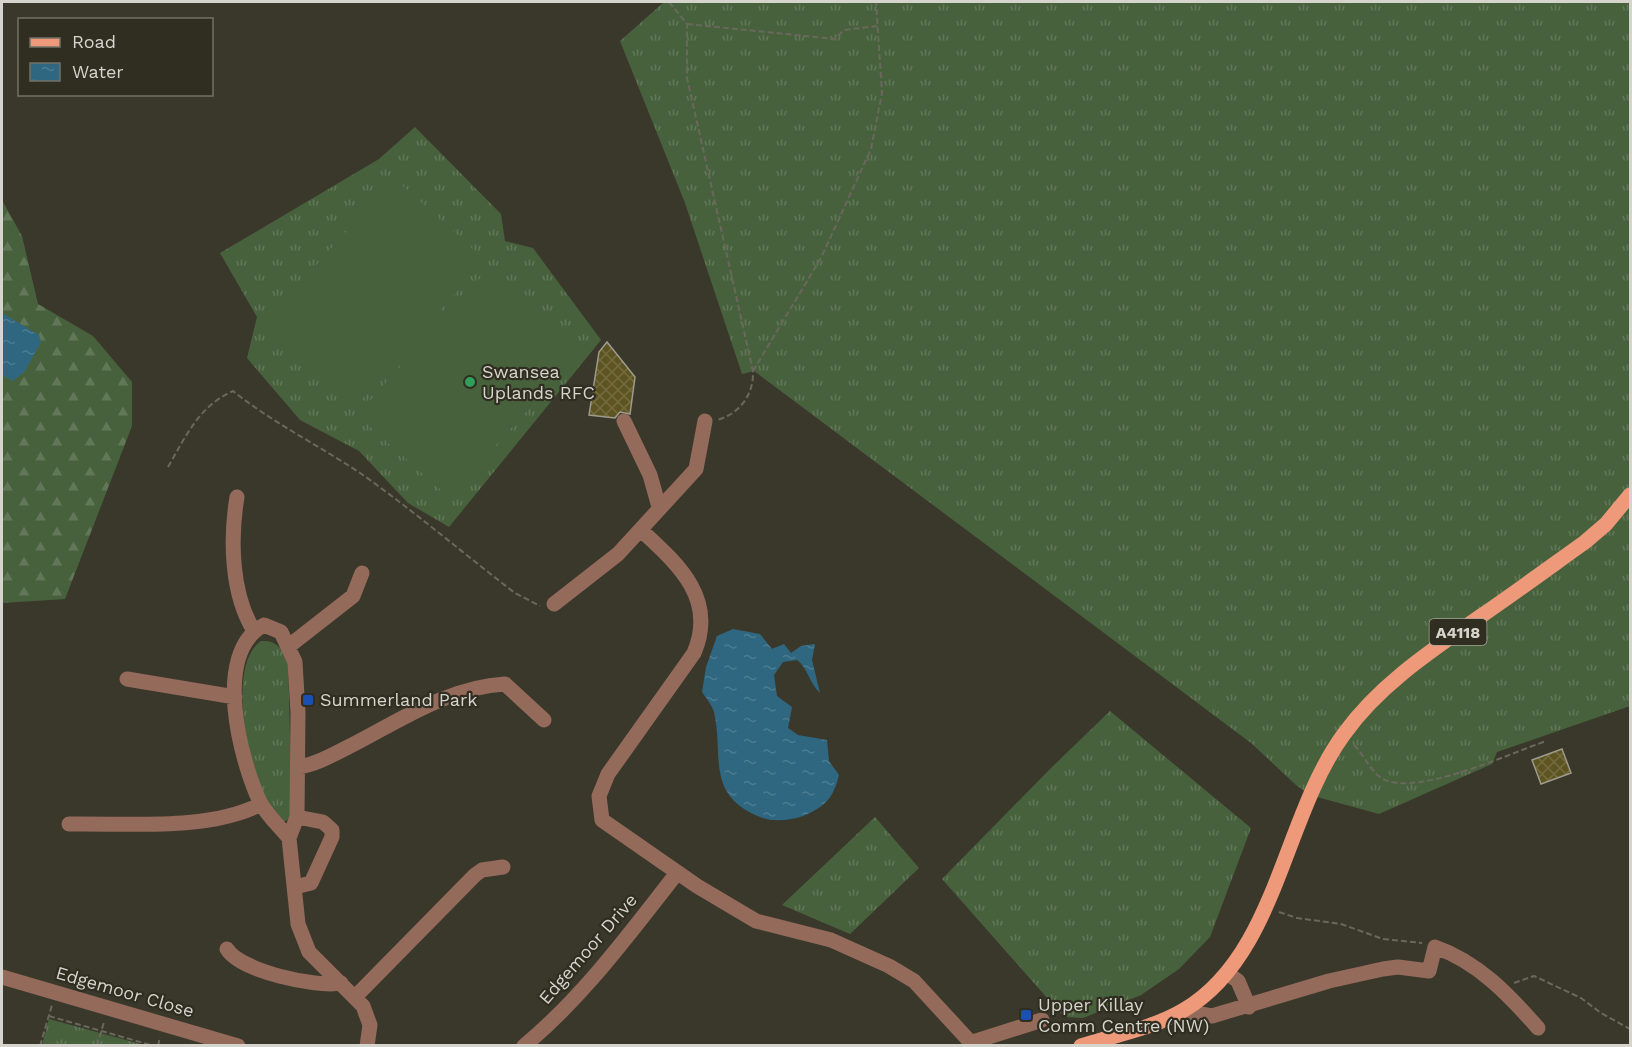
<svg xmlns="http://www.w3.org/2000/svg" width="1632" height="1047" font-family="'Work Sans',sans-serif">
<style>
.grass{fill:url(#grass-tufts)}
.forest{fill:url(#forest-firs)}
.garden{fill:#48613d}
.water{fill:url(#water-ripples)}
.building{fill:url(#building-cross-hatch);stroke:#9d9b8c;stroke-width:1.5}
.lines{fill:none;stroke-linecap:round;stroke-linejoin:round}
.path{stroke:#69685c;stroke-width:2;stroke-dasharray:6 3;stroke-linecap:butt}
.minor{stroke:#946a5b;stroke-width:15}
.major{stroke:#ee9a7a;stroke-width:15}
.leisure-dot{fill:#2e9e5b;stroke:#302e21;stroke-width:2}
.transit-dot{fill:#1a4fb4;stroke:#302e21;stroke-width:2}
.labels{text-anchor:middle;stroke-width:4.5;stroke-linejoin:round;paint-order:stroke}
.shield{fill:#302e21;stroke:#a4a399;stroke-width:1.5}
.shield-label{font-size:16px;font-weight:bold;fill:#d6d5cd}
.poi-label{font-size:18px;fill:#d6d5cd;stroke:#302e21;text-anchor:start}
.street-label{font-size:18px;fill:#d6d5cd;stroke:#302e21}
</style>
<defs>
<pattern id="grass-tufts" width="24" height="20" patternUnits="userSpaceOnUse" patternTransform="scale(1.5)"><rect width="24" height="20" fill="#48613d"/><path d="M3 7l-1-3M5 7V3M7 7l1-3M15 17l-1-3M17 17v-4M19 17l1-3" fill="none" stroke="#627758"/></pattern>
<pattern id="forest-firs" width="22" height="20" patternUnits="userSpaceOnUse" patternTransform="scale(1.5)"><rect width="22" height="20" fill="#48613d"/><path d="M5 1l3.5 6h-7zM16 11l3.5 6h-7z" fill="#627758"/></pattern>
<pattern id="water-ripples" width="26" height="14" patternUnits="userSpaceOnUse" patternTransform="scale(1.5)"><rect width="26" height="14" fill="#2f6780"/><path d="M2 4q2-2 4 0t4 0M15 11q2-2 4 0t4 0" fill="none" stroke="#4c7c91"/></pattern>
<pattern id="building-cross-hatch" width="8" height="8" patternUnits="userSpaceOnUse" patternTransform="scale(1.5)"><rect width="8" height="8" fill="#5d5421"/><path d="M0 0l8 8M0 8l8-8" fill="none" stroke="#746c40"/></pattern>
</defs>
<rect width="100%" height="100%" fill="#3a382b"/>
<path class="grass" d="M 664,2 L 1630,2 L 1630,706 L 1497,752 L 1492,764 L 1379,814 L 1310,795 L 1296,785 L 1251,743 L 754,371 L 742,374 L 685,203 L 620,41 Z
M 415,127 L 501,214 L 505,241 L 533,248 L 601,340 L 449,527 L 408,503 L 359,451 L 300,420 L 247,358 L 257,317 L 220,253 L 379,159 Z
M 261,641 C 276,640 281,648 288,659 L 292,815 L 286,821 L 282,821 C 277,814 269,807 265,799 C 248,766 226,665 261,641 Z
M 1110,711 L 1251,828 L 1210,937 L 1179,969 L 1141,995 L 1083,1018 L 1064,1017 L 942,879 L 1050,769 Z
M 875,817 L 919,868 L 850,934 L 782,905 Z
M 49,1019 L 144,1045 L 42,1045 Z"/>
<path class="forest" d="M 2,200 L 22,236 L 38,304 L 93,336 L 132,382 L 132,426 L 65,599 L 2,603 Z"/>
<path class="garden" d="M 394,178 L 485,260 L 352,410 L 260,328 Z
M 491,266 L 583,348 L 449,497 L 357,415 Z"/>
<path class="water" d="M 2,313 L 39,335 L 41,342 L 25,371 L 13,381 L 2,375 Z
M 733,629 L 760,634 L 772,649 L 784,644 L 791,653 L 801,646 L 815,644 L 812,660 L 820,693 C 809,683 808,668 797,660 L 783,662 L 774,675 L 777,696 L 792,707 L 788,728 L 798,735 L 827,740 L 829,761 L 839,775 C 834,795 828,804 810,813 C 796,820 775,823 760,817 C 705,795 724,756 714,712 C 712,705 706,698 702,692 L 706,667 L 717,636 Z"/>
<path class="building" d="M 607,342 L 635,377 L 630,414 L 620,412 L 615,418 L 589,415 L 599,352 Z
M 1562,749 L 1571,773 L 1541,784 L 1532,760 Z"/>
<g class="lines">
<path class="path" d="M 669,2 L 687,24 L 687,78 L 753,371 C 754,394 740,414 717,420
M 687,24 L 835,39 L 844,30 L 877,26
M 753,371 L 821,258 L 871,149 L 882,93 L 876,2
M 168,467 C 186,436 199,406 233,391 C 273,423 320,446 363,475 C 415,512 464,554 515,593 L 540,606
M 1354,745 C 1364,755 1370,770 1380,777 C 1410,800 1511,753 1546,741
M 1279,912 L 1297,918 L 1341,924 L 1383,939 L 1422,943
M 1514,983 L 1534,976 L 1581,998 L 1601,1013 L 1630,1029
M 49,1016 L 154,1046
M 40,1046 L 52,1005
M 97,1046 L 104,1022
M 158,1046 L 160,1037"/>
<path class="minor" d="M 624,421 L 650,475 L 659,507
M 237,497 C 230,539 231,594 254,631
M 642,531 C 679,565 717,599 694,653 L 608,774 L 599,796 L 602,820 L 697,886 L 756,921 L 831,940 L 889,966 L 914,981 L 974,1046
M 554,604 L 618,554 L 696,469 L 705,421
M 289,646 L 353,596 L 362,573
M 127,679 L 235,697
M 298,767 C 318,764 336,753 354,744 C 402,719 450,687 505,684 L 544,720
M 69,824 C 128,823 209,831 261,804
M 289,838 C 280,827 267,815 260,802 C 240,759 212,653 264,625 L 281,632 L 295,662 L 298,713 L 297,817 L 289,838 L 298,924 L 309,952 L 363,1006 L 370,1025 L 367,1046
M 295,887 L 311,883 L 332,837 L 332,830 L 323,822 L 297,817
M 227,949 C 240,971 316,988 341,983
M 1227,973 L 1238,981 L 1249,1007
M 2,977 L 238,1046
M 355,997 L 475,875 L 482,870 L 503,867
M 1184,1011 L 1212,1016 L 1329,981 L 1383,969 L 1398,967 L 1429,971 L 1435,947 C 1478,962 1509,995 1538,1028
M 973,1042 L 1042,1020
M 524,1046 C 584,996 629,934 677,873"/>
<path class="major" d="M 1081,1046 C 1115,1035 1154,1028 1184,1010 C 1277,955 1283,817 1344,734 C 1379,685 1432,650 1481,616 C 1516,592 1550,567 1585,542 L 1606,524 L 1630,495"/>
</g>
<circle class="leisure-dot" cx="470" cy="382" r="6"/>
<g class="transit-dot">
<rect x="302" y="694" width="12" height="12" rx="3"/>
<rect x="1020" y="1009" width="12" height="12" rx="3"/>
</g>
<g class="labels">
<rect class="shield" x="1429.5" y="619" width="57" height="26" rx="4.5"/>
<g class="shield-label">
<text x="1458" y="638">A4118</text>
</g>
<g class="poi-label">
<text x="482" y="378">Swansea<tspan x="482" dy="21">Uplands RFC</tspan></text>
<text x="320" y="706">Summerland Park</text>
<text x="1038" y="1011">Upper Killay<tspan x="1038" dy="21">Comm Centre (NW)</tspan></text>
</g>
<g class="street-label">
<text transform="translate(588 949) rotate(-49)" y="6">Edgemoor Drive</text>
<text transform="translate(125 992) rotate(16)" y="6">Edgemoor Close</text>
</g>
</g>
<rect width="1632" height="1047" fill="none" stroke="#d6d5cd" stroke-width="6"/>
<rect x="18" y="18" width="195" height="78" fill="#302e21" stroke="#727166" stroke-width="1.5"/>
<rect x="30" y="38" width="30" height="9" fill="#ee9a7a" stroke="#727166" stroke-width="1.5"/>
<text x="72" y="48" font-size="18" fill="#d6d5cd">Road</text>
<rect x="30" y="63" width="30" height="18" fill="url(#water-ripples)" stroke="#727166" stroke-width="1.5"/>
<text x="72" y="78" font-size="18" fill="#d6d5cd">Water</text>
</svg>
